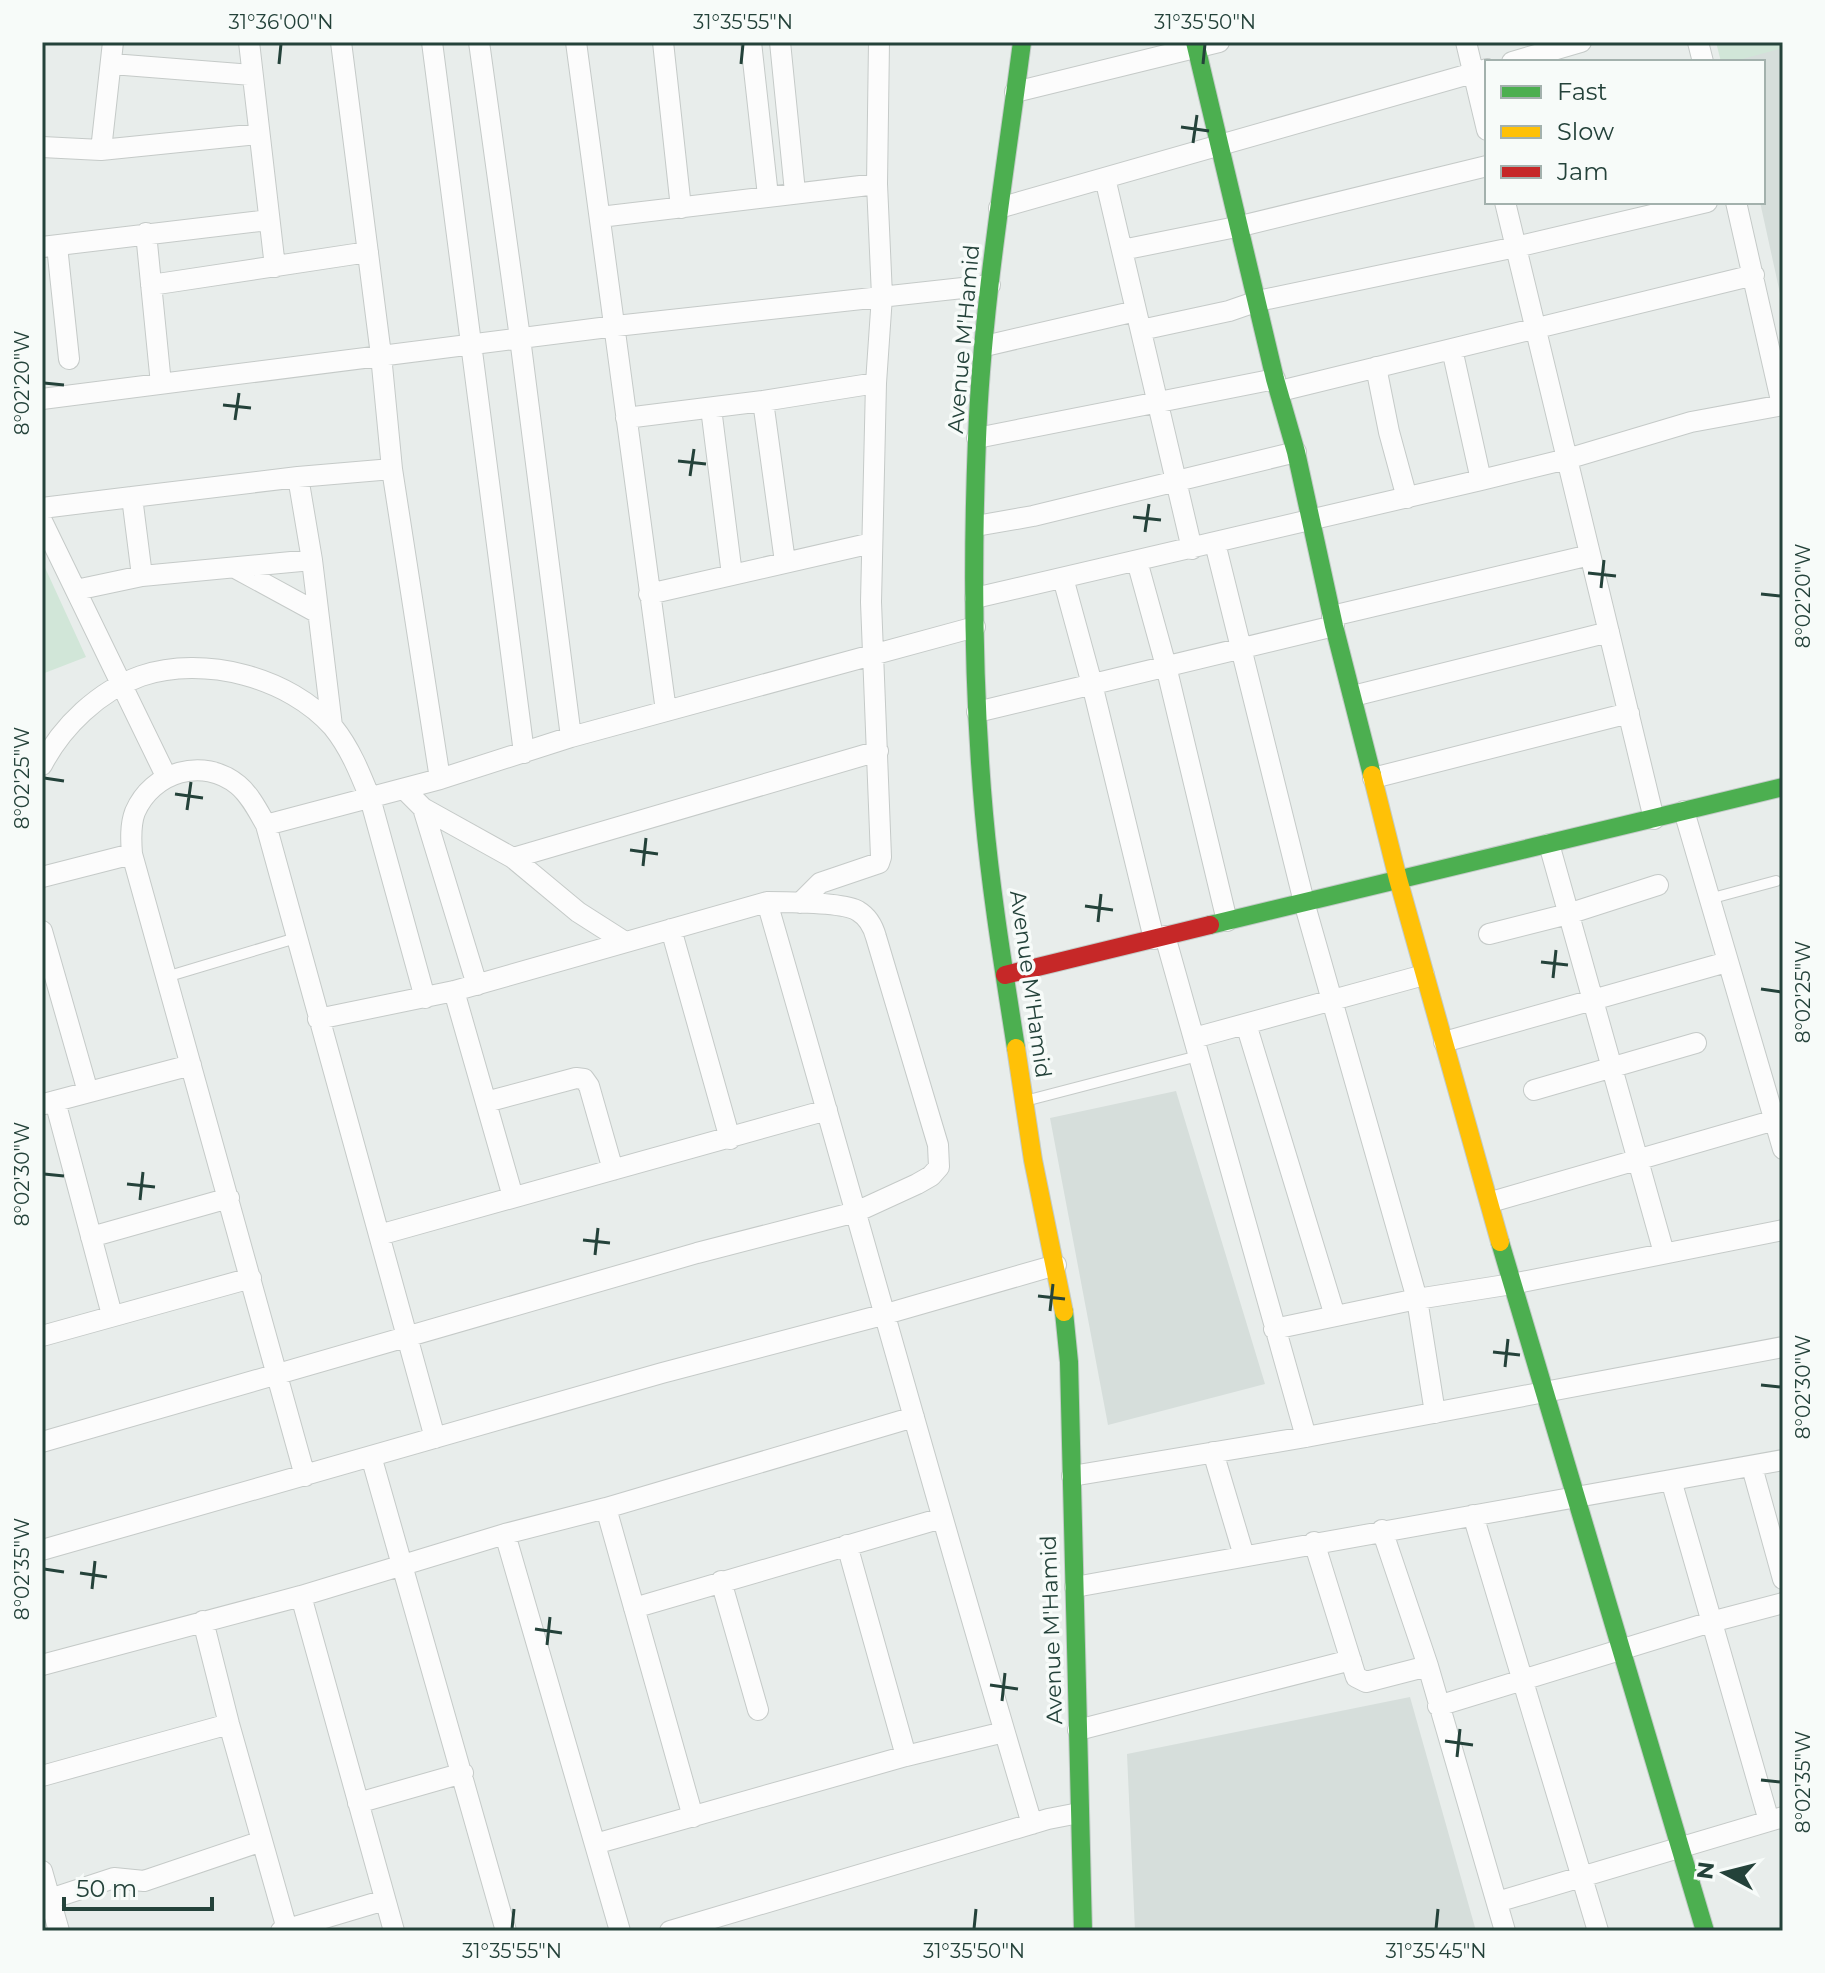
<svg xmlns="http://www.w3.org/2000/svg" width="1825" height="1973" font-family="Montserrat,sans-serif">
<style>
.built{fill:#d6dedb}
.green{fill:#d1e6d8}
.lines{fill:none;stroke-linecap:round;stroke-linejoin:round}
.lane-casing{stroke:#c5cac8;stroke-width:12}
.street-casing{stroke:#c5cac8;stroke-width:22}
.fast-casing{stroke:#c3cbc8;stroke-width:20}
.slow-casing{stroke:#c3cbc8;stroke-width:20}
.jam-casing{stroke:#c3cbc8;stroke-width:20}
.lane{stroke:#fcfcfc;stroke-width:10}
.street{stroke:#fcfcfc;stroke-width:20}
.fast{stroke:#4caf50;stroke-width:18}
.slow{stroke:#ffc107;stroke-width:18}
.jam{stroke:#c62828;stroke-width:18}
.ticks{fill:none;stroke:#24423a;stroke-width:3}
.labels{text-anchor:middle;stroke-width:7;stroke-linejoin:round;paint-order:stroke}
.street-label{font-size:22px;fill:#24423a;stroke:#f7fbf9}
.neatline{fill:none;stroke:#24423a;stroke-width:3}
.ticks-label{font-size:20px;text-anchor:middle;fill:#24423a}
</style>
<rect width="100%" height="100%" fill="#e8edeb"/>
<path class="built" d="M 1783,42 L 1783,307 L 1760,202 L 1763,202 L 1763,62 L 1728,62 Z
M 1176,1091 L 1265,1384 L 1108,1425 L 1050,1118 Z
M 1410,1697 L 1476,1931 L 1135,1931 L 1127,1754 Z"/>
<path class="green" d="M 1716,42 L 1783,42 L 1783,48 L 1732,62 L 1721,62 Z
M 42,561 L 86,657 L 42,674 Z"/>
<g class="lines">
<g class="lane-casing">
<path id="lane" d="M 1709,899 L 1776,881
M 166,977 L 296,938
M 1025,1101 L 1198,1056"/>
</g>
<g class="street-casing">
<path id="street" d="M 249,42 L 275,267
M 341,42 L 381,355 L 392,469 L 440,779
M 432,42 L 524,753
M 479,42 L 520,338 L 571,737
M 576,42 L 666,711
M 663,42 L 681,208
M 751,42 L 768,196
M 780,42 L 795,192
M 1466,42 L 1487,130
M 1698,42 L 1703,62
M 1512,62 L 1581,42
M 112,64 L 252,75
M 1015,92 L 1219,42
M 42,147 L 101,150 L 259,134
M 101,150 L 113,42
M 1105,178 L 1192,549
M 1505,202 L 1654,819
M 1736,202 L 1782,405
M 999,208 L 1487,69
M 600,217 L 877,184
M 146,233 L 161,384
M 57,246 L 69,359
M 42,247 L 269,220
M 1122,250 L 1241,226 L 1487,166
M 151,285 L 368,252
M 1141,330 L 1229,311 L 1258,301 L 1516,247 L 1707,202
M 985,346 L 1136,311
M 1452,349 L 1481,480
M 1376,367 L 1389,432 L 1407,498
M 1280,391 L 1754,275
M 42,399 L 616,326 L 990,285
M 763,401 L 785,562
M 711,408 L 732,575
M 626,418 L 763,401 L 876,383
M 977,438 L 1275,379
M 298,477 L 312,560
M 42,508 L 132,497
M 42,521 L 166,776
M 976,526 L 1033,516 L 1296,452
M 1215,543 L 1304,902 L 1417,1299 L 1435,1413
M 1137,561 L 1166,666 L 1227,921
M 237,569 L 318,613
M 142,576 L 132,497 L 298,477 L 392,469
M 1063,578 L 1092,684 L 1154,939
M 76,590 L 142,576 L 312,560 L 332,726
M 649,594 L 872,543
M 975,598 L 1481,480 L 1567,459 L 1691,422 L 1783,405
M 1332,616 L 1590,555
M 1353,696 L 1609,632
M 977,712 L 1334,626
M 42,765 C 62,726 99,691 141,676 C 204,655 289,677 333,727 C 350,748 360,773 370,798 L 425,998
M 1373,778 L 1629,713
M 404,789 L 423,808 L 513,858 L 578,912 L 625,942
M 423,808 L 477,985
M 1684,811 L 1783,1149
M 266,825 L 440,779 L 571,737 L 975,627
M 1549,844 L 1664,1253
M 513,858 L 878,751
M 42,877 L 132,854
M 767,902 C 856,1209 940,1517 1032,1824
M 800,903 L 820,883 L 879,863 L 881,857 L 871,602 L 876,383 L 882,296 L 877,184 L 879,42
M 671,929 L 730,1139
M 42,931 L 88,1092
M 1489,934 L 1568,914 L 1658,885
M 1165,936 L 1306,1437
M 454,991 L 513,1197
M 1246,1024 L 1335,1316
M 1194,1038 L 1424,975
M 1444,1042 L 1727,962
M 1534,1090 L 1696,1043
M 55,1101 L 112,1315
M 486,1102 L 576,1078 L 584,1079 L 589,1086 L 613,1170
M 44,1104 L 191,1065
M 1491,1202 L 1775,1120
M 379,1235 L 827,1110
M 91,1237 L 229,1198
M 1274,1329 L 1417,1299 L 1512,1284 L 1783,1230
M 42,1336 L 251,1278
M 42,1442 L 697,1253 L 856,1212 L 917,1184 L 931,1176 L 939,1167 L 938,1145 L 876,937 C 873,926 868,917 858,911 C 844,902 786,902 767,902 L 454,991 L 318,1019
M 1213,1452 L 1244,1556
M 371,1456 L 506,1931
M 1752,1467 L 1783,1579
M 305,1476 L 132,854 C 131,841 130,825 135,812 C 152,772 203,756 238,785 C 250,795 258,811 266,825 L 435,1438
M 1072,1476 L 1306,1437 L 1783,1347
M 1671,1480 L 1769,1821
M 606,1508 L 693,1817
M 1473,1515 L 1598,1931
M 1382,1530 L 1428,1666 L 1505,1931
M 505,1534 L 620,1931
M 1314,1542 L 1356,1677 L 1366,1682 L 1428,1666
M 847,1545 L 906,1756
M 42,1550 L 662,1373 L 886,1314 L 1056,1265
M 721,1581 L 758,1710
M 1075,1587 L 1783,1460
M 301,1596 L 394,1931
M 634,1608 L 942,1518
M 203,1621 L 229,1724 L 287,1929
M 42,1665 L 301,1596 L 505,1534 L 606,1508 L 914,1417
M 1438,1706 L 1711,1622 L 1783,1603
M 1078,1730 L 1351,1660
M 42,1776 L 229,1724
M 358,1803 L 463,1773
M 595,1844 L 906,1756 L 1004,1732
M 42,1871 L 59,1931
M 50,1899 L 114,1878 L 144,1881 L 262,1841
M 1497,1902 L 1783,1817
M 281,1931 L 385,1900
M 670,1931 L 1048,1819 L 1079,1813"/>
</g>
<g class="fast-casing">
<path id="fast" d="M 1195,42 L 1275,379 L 1296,452 L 1334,626 L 1372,775
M 1210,925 L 1783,787
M 1016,1048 C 1004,971 991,893 984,814 C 973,690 972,564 977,439 C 982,306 1005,174 1022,42
M 1500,1242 L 1705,1931
M 1064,1312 L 1069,1362 L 1083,1931"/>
</g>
<g class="slow-casing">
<path id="slow" d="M 1372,775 L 1398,879 L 1500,1242
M 1016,1048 L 1033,1160 L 1064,1312"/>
</g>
<g class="jam-casing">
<path id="jam" d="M 1005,975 L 1210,925"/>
</g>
<use href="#lane" class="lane"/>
<use href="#street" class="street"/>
<use href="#fast" class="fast"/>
<use href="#slow" class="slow"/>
<use href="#jam" class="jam"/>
</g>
<path class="ticks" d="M 279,64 L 281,44M 741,64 L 743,44M 1203,64 L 1205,44M 1181,127 L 1209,131M 1193,143 L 1197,115M 44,383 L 64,385M 223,405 L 251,408M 235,420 L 239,393M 678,461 L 706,464M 690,476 L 694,449M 1133,517 L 1161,520M 1145,532 L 1149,504M 1588,573 L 1616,576M 1601,588 L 1604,560M 1761,594 L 1781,596M 44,778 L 64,781M 175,794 L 203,798M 187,810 L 191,782M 630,850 L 658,854M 643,866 L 646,838M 1085,906 L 1113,910M 1098,922 L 1101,894M 1541,962 L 1568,965M 1553,978 L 1556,950M 1761,989 L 1781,992M 44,1174 L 64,1176M 127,1184 L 155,1187M 140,1200 L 143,1172M 583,1240 L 610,1243M 595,1255 L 598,1228M 1038,1296 L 1065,1299M 1050,1311 L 1053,1284M 1493,1352 L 1520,1355M 1505,1367 L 1508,1339M 1761,1385 L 1781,1387M 44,1569 L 64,1572M 80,1573 L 107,1577M 92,1589 L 95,1561M 535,1629 L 562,1633M 547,1645 L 550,1617M 990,1685 L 1018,1689M 1002,1701 L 1005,1673M 1445,1741 L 1473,1745M 1457,1757 L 1460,1729M 1761,1780 L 1781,1782M 512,1929 L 514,1909M 974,1929 L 976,1909M 1436,1929 L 1438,1909"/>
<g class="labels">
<g class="street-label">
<text transform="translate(963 339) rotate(-85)" y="8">Avenue M'Hamid</text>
<text transform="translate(1031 984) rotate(82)" y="8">Avenue M'Hamid</text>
<text transform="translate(1051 1630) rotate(-92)" y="8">Avenue M'Hamid</text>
</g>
</g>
<rect width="1825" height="1973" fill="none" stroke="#f7fbf9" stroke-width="88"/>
<rect x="1485" y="60" width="280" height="144" fill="#f7fbf9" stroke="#a3b1ad" stroke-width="2"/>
<rect x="1501" y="86" width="40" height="12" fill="#4caf50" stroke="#a3b1ad" stroke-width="2"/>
<text x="1557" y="100" font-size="24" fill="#24423a">Fast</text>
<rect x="1501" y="126" width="40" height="12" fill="#ffc107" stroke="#a3b1ad" stroke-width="2"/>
<text x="1557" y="140" font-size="24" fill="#24423a">Slow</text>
<rect x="1501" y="166" width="40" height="12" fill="#c62828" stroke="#a3b1ad" stroke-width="2"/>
<text x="1557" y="180" font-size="24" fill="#24423a">Jam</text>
<g transform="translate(1725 1873) rotate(277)" stroke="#f7fbf9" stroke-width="6" paint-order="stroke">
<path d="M0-6L14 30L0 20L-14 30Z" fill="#24423a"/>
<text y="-12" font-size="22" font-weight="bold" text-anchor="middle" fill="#24423a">N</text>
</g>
<path d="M64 1897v12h148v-12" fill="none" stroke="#24423a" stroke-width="4"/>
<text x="76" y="1897" font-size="24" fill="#24423a" stroke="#f7fbf9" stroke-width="6" paint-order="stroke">50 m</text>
<rect x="44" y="44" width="1737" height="1885" class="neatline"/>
<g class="ticks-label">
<text x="281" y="29">31°36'00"N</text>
<text x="743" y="29">31°35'55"N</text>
<text x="1205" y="29">31°35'50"N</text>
<text transform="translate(22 383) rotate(-90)" y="7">8°02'20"W</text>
<text transform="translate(1803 596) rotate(-90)" y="7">8°02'20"W</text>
<text transform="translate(22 778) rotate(-90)" y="7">8°02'25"W</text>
<text transform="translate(1803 992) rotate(-90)" y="7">8°02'25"W</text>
<text transform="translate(22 1174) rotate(-90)" y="7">8°02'30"W</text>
<text transform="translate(1803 1387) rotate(-90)" y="7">8°02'30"W</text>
<text transform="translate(22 1569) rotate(-90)" y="7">8°02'35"W</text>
<text transform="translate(1803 1782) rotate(-90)" y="7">8°02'35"W</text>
<text x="512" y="1958">31°35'55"N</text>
<text x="974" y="1958">31°35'50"N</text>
<text x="1436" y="1958">31°35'45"N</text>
</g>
</svg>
